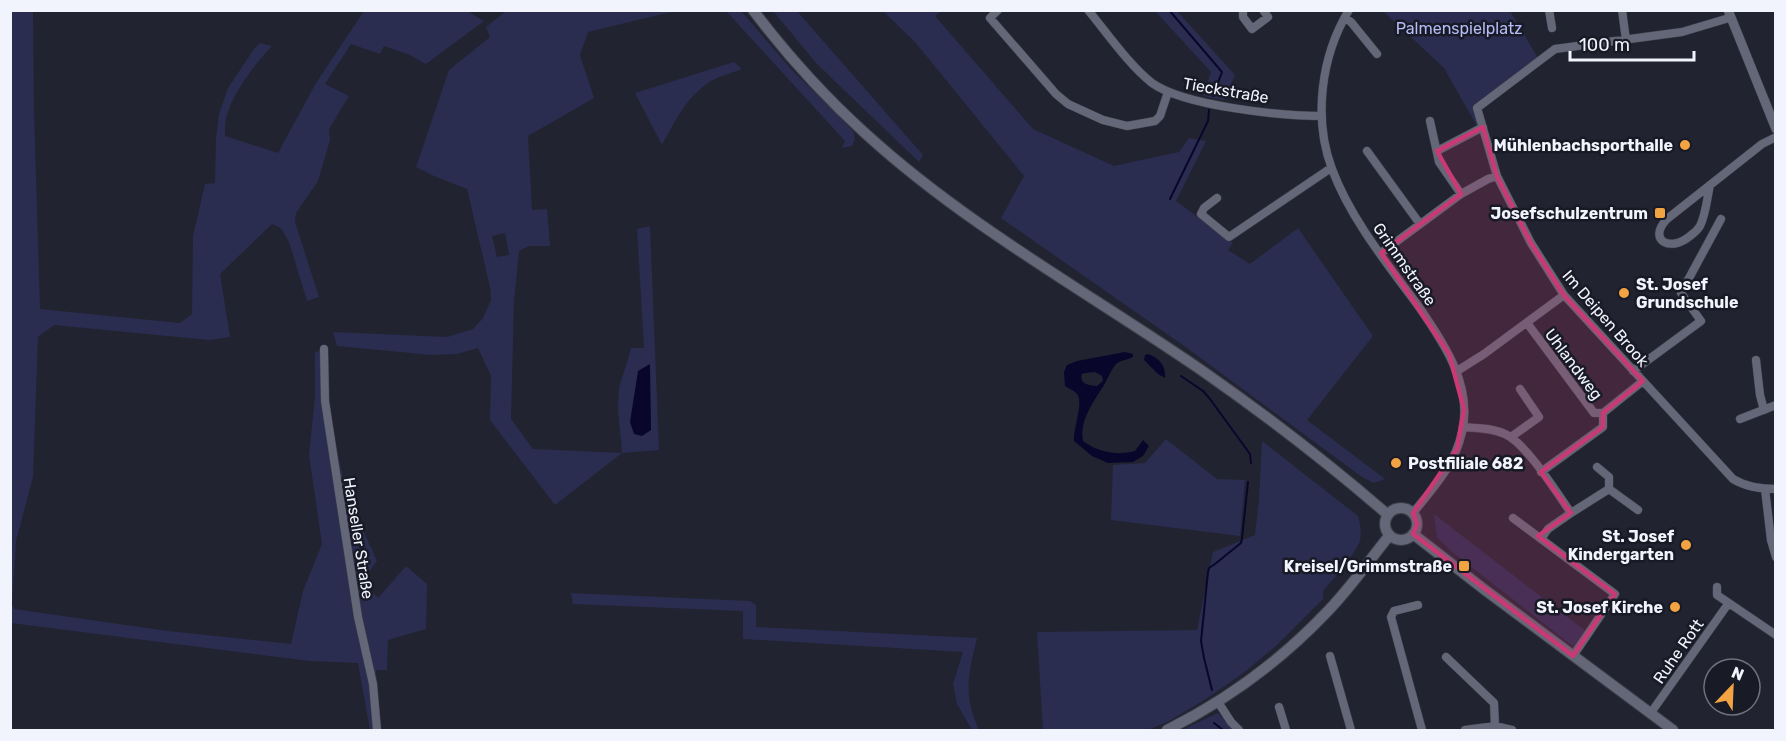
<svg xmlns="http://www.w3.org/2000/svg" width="1786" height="741" font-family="Rubik,sans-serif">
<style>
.green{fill:#2a2d4f;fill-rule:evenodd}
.water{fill:#09062c;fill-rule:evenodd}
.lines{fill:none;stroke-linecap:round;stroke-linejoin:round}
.stream{stroke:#09062c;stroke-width:2}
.minor-casing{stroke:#3e3f4a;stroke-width:9}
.tertiary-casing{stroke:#3e3f4a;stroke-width:10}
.secondary-casing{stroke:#3e3f4a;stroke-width:12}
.minor{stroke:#646777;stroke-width:8}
.tertiary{stroke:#646777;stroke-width:9}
.secondary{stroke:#646777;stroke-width:10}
.marked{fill:#c93973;fill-opacity:0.2;stroke:#c93973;stroke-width:4.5;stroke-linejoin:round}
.poi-dot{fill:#f3a442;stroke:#181a26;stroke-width:2}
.labels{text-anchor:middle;stroke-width:5;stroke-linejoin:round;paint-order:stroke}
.park-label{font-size:16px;fill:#b5bdf8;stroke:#181a26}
.street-label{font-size:16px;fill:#f2f4fd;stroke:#181a26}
.poi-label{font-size:16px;font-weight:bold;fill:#f2f4fd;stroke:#181a26;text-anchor:end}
</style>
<rect width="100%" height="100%" fill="#212330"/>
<path class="green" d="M 10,11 L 33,11 L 34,111 L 40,309 L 180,323 L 192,314 L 193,236 L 205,184 L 215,183 L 216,138 L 219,114 L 228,88 L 254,49 L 260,43 L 272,46 C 256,63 235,90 228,112 C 225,119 225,128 225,136 L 278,153 L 316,83 L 364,11 L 467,11 L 484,21 L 426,64 L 410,55 L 384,46 L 380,54 L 351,44 L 325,84 L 349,96 L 329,129 L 330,140 L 318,181 L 296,213 L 295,222 L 319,297 L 307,301 L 289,242 L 281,228 L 272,224 L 220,274 L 230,337 L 209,340 L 54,325 L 38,337 L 33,477 L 16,541 L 12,604 L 14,609 L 168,631 L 291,644 L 303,591 L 322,544 L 309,455 L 315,397 L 315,352 L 322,350 L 331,422 L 346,492 L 377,561 L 361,582 L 378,598 L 406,566 L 427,584 L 426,629 L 388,640 L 387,670 L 376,670 L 380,730 L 370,730 L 358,663 L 310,661 L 11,623 Z
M 506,11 L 675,11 L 588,32 L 580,55 L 594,98 L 528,136 L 532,210 L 547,209 L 550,246 L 529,246 L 519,251 L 514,301 L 511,419 L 533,449 L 622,453 C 621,431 615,406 620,385 C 623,373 628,361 631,348 L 644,348 L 637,229 L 650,226 L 659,450 L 622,453 L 555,505 L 490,420 L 491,376 L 478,348 L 457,354 L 432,355 L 337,346 L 333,332 L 447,337 L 473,329 L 483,318 L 491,300 L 490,287 L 467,189 L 434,176 L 416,167 L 449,70 L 490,37 L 486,27 ZM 505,233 L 509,255 L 497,257 L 492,236 Z
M 726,11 L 741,11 L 792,70 L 853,131 L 855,139 L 852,146 L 842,148 L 845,141 Z
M 773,11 L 797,11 L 923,155 L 919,162 L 817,64 Z
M 883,11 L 941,11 L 935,16 L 1033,129 L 1114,166 L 1179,152 L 1189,138 L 1206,141 L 1176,201 L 1233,243 L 1228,250 L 1250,264 L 1298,228 L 1373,336 L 1307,420 L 1385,479 L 1374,483 L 1362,477 L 1187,348 L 1001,218 L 1024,176 L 915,42 Z
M 1155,11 L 1177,11 L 1235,75 L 1224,100 L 1203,96 L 1211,72 Z
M 1383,11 L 1510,11 L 1538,58 L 1478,105 L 1485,122 L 1477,126 L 1444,68 Z
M 734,62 L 742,69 C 732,73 720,76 711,81 C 687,96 675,121 662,145 L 635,93 Z
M 1166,439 L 1217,479 L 1245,480 L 1240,536 L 1111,520 L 1113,465 L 1145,463 Z
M 1262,441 L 1358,516 C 1360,524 1362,532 1360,540 C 1357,552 1332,581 1323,591 L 1323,599 L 1276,646 L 1246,671 L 1209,697 L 1169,721 L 1148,730 L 1043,730 L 1037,632 L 1197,630 L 1213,552 L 1255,535 L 1259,500 Z
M 1434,514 L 1587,632 L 1575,648 L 1451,551 L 1437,537 Z
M 571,593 L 750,601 L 756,605 L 756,627 L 977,638 C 968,676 963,694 979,730 L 972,730 L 957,704 L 953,684 L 963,652 L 743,639 L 743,611 L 573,604 Z
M 1218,713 L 1233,730 L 1182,730 Z"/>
<path class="water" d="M 1125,352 L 1133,354 L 1133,357 C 1127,360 1121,360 1116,364 C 1111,370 1108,378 1104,385 C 1094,401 1079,421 1083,441 C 1098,452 1117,456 1135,451 L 1143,440 L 1149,446 L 1143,456 L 1133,462 L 1108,463 L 1092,456 L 1074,441 C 1073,428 1084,403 1077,394 C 1074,390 1069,389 1065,386 L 1064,372 L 1067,365 L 1077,361 ZM 1085,373 L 1095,372 L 1102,376 L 1103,381 L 1097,386 C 1090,385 1079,385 1082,374 Z
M 1148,354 C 1159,358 1166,365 1165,378 L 1158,374 L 1144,360 L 1145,355 Z
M 650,364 L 651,430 L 642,436 L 634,434 L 630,422 L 638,371 Z"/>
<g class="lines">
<path class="stream" d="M 1169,10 L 1222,72 L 1213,96
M 1170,199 L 1208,121 L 1209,110
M 1181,376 L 1203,391 L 1210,399 L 1250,454 L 1251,463
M 1212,690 L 1204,658 L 1201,641 L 1208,572 L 1209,568 L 1215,564 L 1241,543 L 1242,538 L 1248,482
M 1214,723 L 1223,730"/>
<g class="minor-casing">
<path id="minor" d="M 998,10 L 990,18 L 1056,94 L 1068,104 L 1103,120 L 1127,126 L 1155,121 L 1160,116 L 1168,92
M 1088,10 C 1107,33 1129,65 1152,83 C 1184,106 1281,116 1322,116
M 1243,10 L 1243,17 L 1252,29 L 1268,17 L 1263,10
M 1349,10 C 1321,56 1313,118 1332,169 C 1350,218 1388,265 1419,307 C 1444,343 1473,386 1462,432 C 1455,465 1433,488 1413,513
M 1549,10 L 1552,28
M 1622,10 L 1626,40
M 1345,18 L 1351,22 L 1377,54
M 1729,18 L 1682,32 L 1555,49 L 1477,108 L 1497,176 L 1531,243 L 1564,295 L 1733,479 C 1746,487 1760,489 1776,489
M 1430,121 L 1439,162 L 1461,194
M 1367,151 L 1420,224
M 1437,151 L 1483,127
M 1710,185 C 1707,198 1706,214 1700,226 C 1697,231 1694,233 1690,236 C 1670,253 1647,240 1667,219 L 1762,144 L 1776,137
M 1217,198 L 1204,208 L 1201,214 L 1229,237 L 1331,168
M 1381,253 L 1461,194 L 1488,179 L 1497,176
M 1527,323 L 1594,413 L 1603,413
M 324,349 L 325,401 L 358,617 L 373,684 L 377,730
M 1756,360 L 1760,395 L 1764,410
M 1457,371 L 1484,354 L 1564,295
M 1633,371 L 1701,321 L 1681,293 L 1721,219
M 1740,419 L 1776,405
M 1463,427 C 1477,428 1492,428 1505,434 C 1526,443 1557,493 1571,513 L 1609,489 L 1638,510
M 1511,437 L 1539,417 L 1520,389
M 1597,467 L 1609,477 L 1609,489
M 1541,472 L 1603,427 L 1603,413 L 1643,381
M 1765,489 L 1771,540 L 1776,557
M 1513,518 L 1615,594 L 1573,656
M 1541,539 L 1548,529 L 1571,513
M 1717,587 L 1717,595 L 1776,635
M 1418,605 L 1394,611 L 1391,617 L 1422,730
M 1330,656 L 1351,730
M 1446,657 L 1494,703 L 1495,726
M 1218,702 L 1231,722 L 1239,730
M 1279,707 L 1286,730
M 1650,714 L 1728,604
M 1465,730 L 1495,726 L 1512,730"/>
</g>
<g class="tertiary-casing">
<path id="tertiary" d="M 1728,10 L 1776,129"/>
</g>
<g class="secondary-casing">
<path id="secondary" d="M 753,10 C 787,55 825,97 866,134 C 968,227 1091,294 1204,372 C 1267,416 1329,464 1387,514
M1385 524a16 16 0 1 1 32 0a16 16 0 1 1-32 0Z
M 1413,534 L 1485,590 L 1673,730
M 1167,730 C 1225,701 1280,661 1325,614 C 1349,590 1368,562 1389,536"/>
</g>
<use href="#minor" class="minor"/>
<use href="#tertiary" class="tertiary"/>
<use href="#secondary" class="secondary"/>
</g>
<path class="marked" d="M 1483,127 L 1497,176 L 1531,243 L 1564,295 L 1643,381 L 1603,413 L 1603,427 L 1541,472 L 1571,513 L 1538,536 L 1615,594 L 1573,656 L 1413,534 L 1417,524 L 1413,513 L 1457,449 L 1464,409 L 1449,354 L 1381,253 L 1461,194 L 1437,151 Z"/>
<g class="poi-dot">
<circle cx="1685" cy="145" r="6"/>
<rect x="1654" y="207" width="12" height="12" rx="3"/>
<circle cx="1624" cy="293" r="6"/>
<circle cx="1396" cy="463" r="6"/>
<circle cx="1686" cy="545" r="6"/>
<rect x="1458" y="560" width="12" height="12" rx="3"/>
<circle cx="1675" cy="607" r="6"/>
</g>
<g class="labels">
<g class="park-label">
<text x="1459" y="34">Palmenspielplatz</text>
</g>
<g class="street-label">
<text transform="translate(1226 90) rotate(10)" y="6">Tieckstraße</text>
<text transform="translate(1405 264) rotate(55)" y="6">Grimmstraße</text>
<text transform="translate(1606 318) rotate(49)" y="6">Im Deipen Brook</text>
<text transform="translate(1574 364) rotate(53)" y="6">Uhlandweg</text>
<text transform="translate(359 538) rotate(81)" y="6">Hanseller Straße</text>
<text transform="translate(1678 651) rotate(-55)" y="6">Ruhe Rott</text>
</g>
<g class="poi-label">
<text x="1673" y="151">Mühlenbachsporthalle</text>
<text x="1648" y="219">Josefschulzentrum</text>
<text x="1636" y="290" text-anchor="start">St. Josef<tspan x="1636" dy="18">Grundschule</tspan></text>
<text x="1408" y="469" text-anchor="start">Postfiliale 682</text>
<text x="1674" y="542">St. Josef<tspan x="1674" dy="18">Kindergarten</tspan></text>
<text x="1452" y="572">Kreisel/Grimmstraße</text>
<text x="1663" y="613">St. Josef Kirche</text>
</g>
</g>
<rect width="1786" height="741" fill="none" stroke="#f2f4fd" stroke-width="24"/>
<g transform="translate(1732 687) rotate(23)"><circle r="28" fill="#181a26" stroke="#6f717c" stroke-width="1.5"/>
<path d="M0-4.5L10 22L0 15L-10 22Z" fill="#f3a442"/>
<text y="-9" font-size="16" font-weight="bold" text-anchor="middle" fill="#f2f4fd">N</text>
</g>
<path d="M1570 51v9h124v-9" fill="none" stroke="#f2f4fd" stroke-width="3"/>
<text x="1579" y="51" font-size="18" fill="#f2f4fd" stroke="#181a26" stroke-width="4.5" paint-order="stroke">100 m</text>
</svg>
